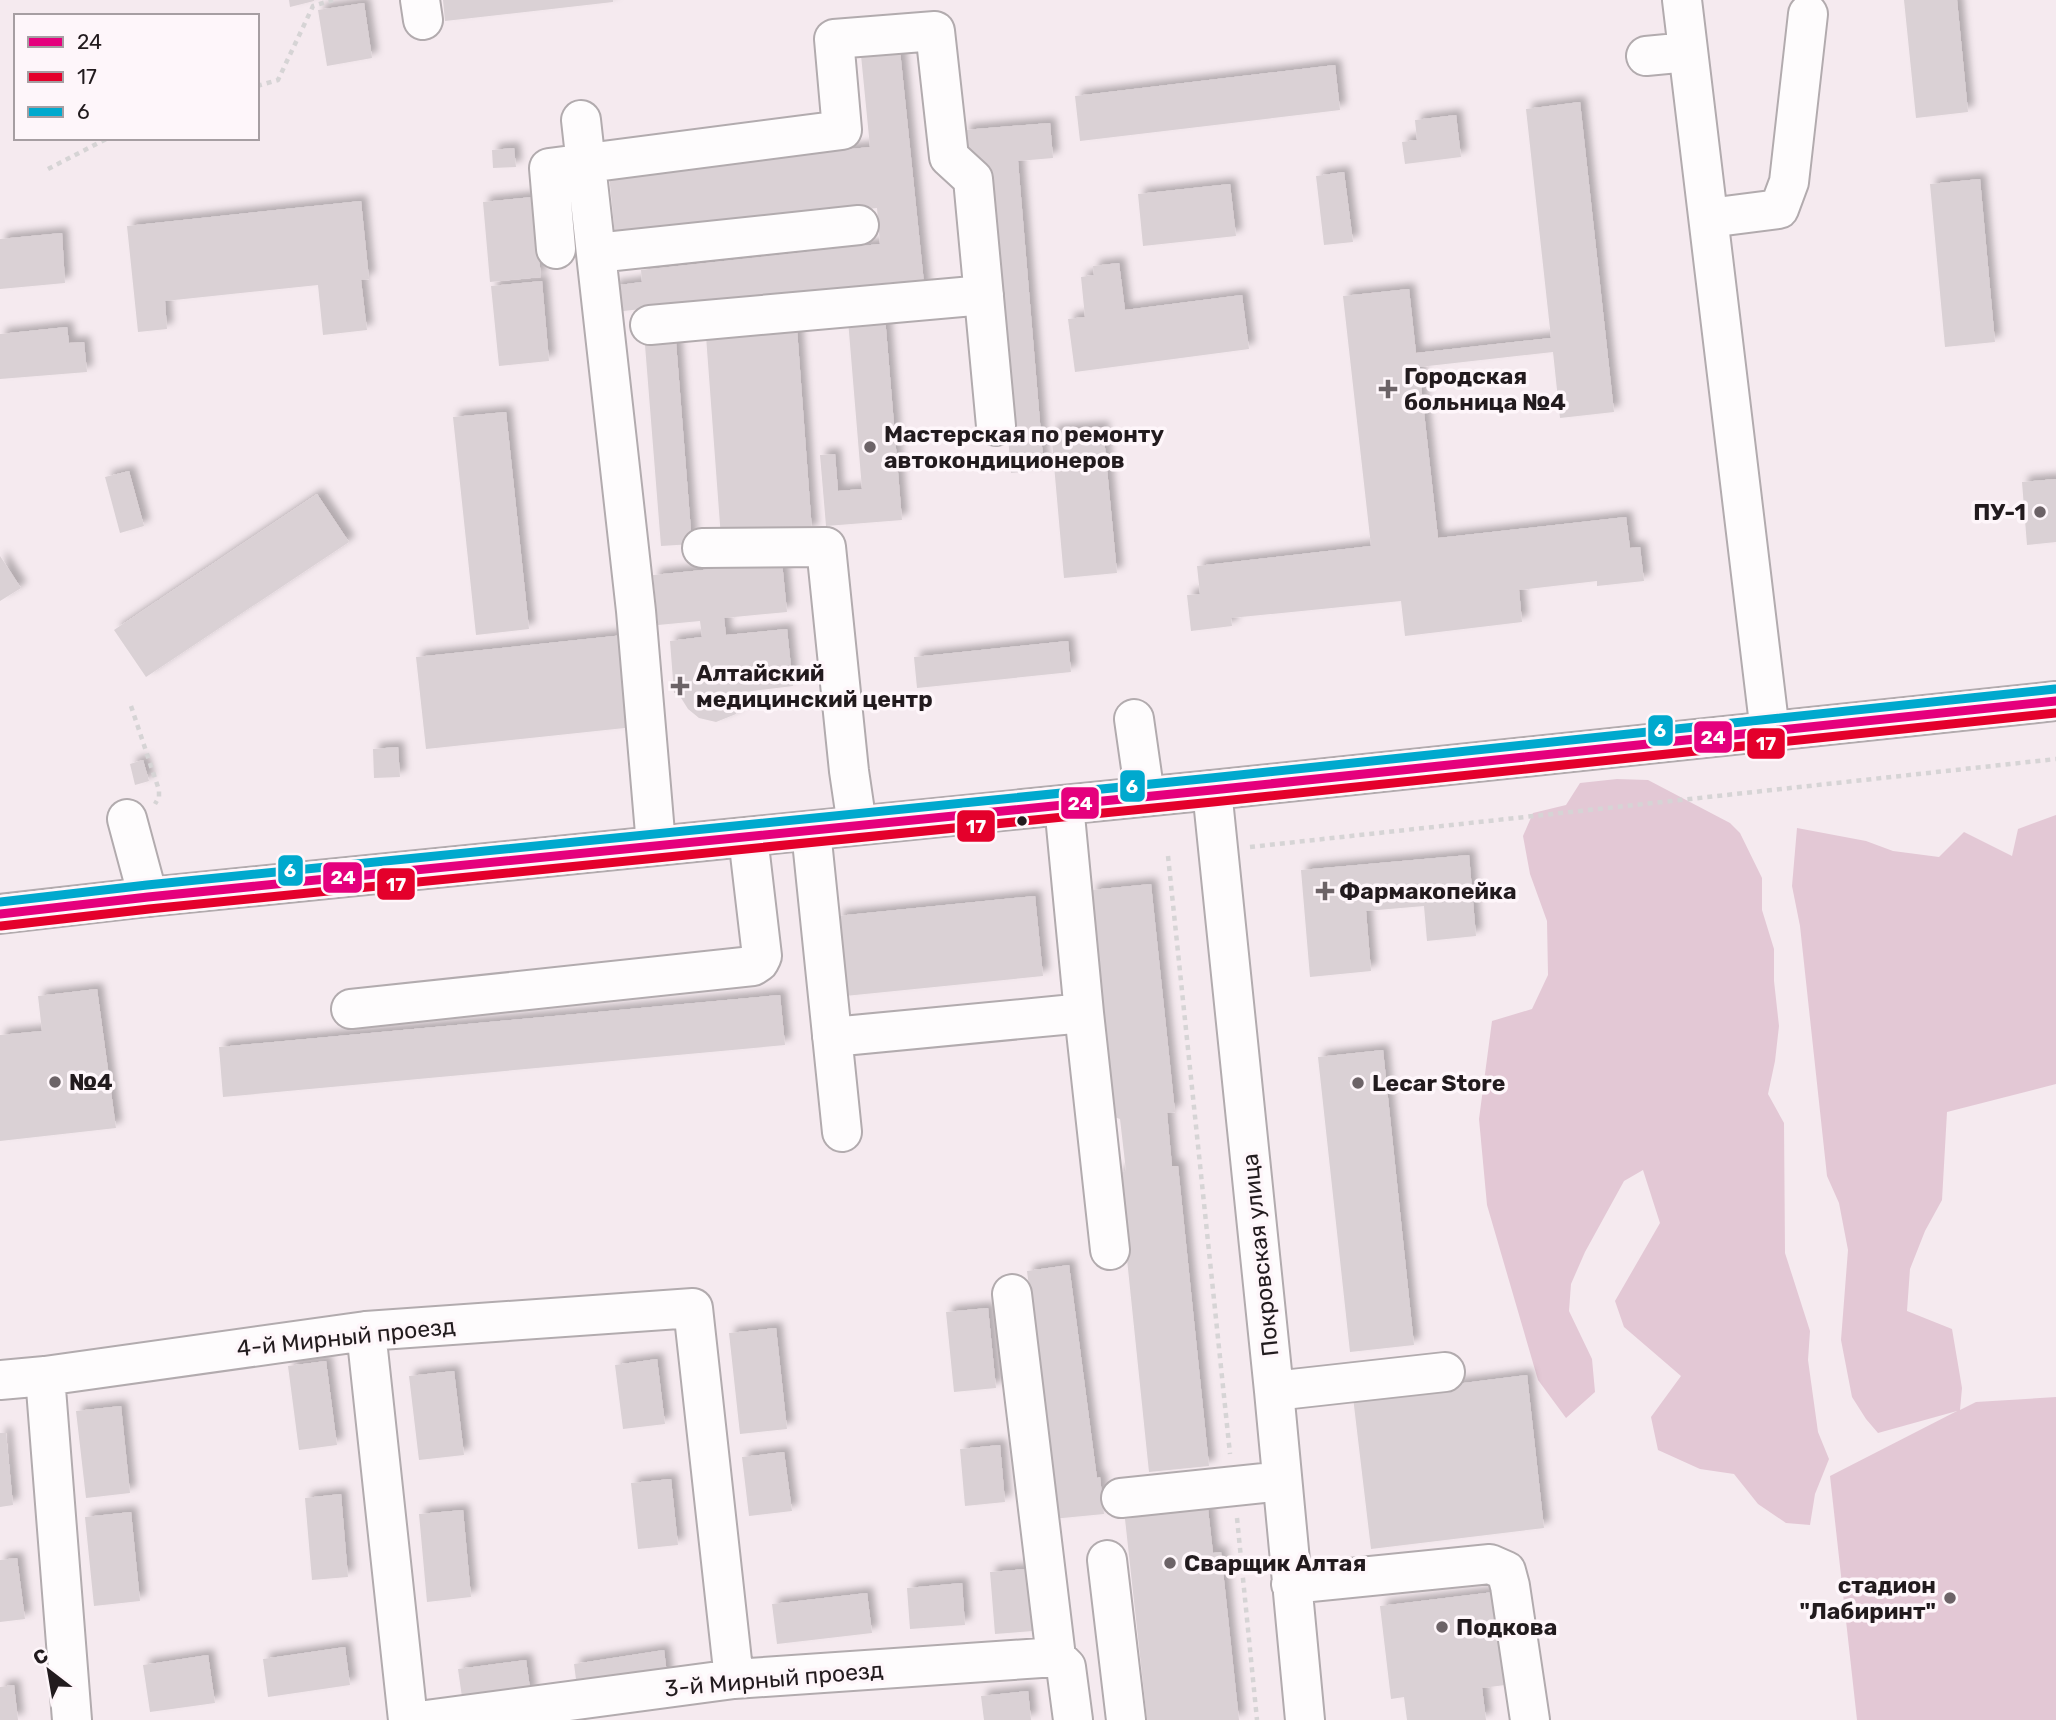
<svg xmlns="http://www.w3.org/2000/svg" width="2056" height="1720" font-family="Rubik,sans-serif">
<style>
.green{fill:#e3c8d5}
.building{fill:#dad1d5;filter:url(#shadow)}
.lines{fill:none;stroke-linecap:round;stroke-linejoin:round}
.minor-casing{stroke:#b2abae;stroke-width:42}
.major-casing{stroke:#b2abae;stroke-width:42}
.path{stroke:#d6d4d5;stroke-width:4.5;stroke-dasharray:5 5;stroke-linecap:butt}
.minor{stroke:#fefcfd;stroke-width:38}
.major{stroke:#fefcfd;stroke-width:38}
.bus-1-casing{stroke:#fef6fa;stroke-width:14}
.bus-2-casing{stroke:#fef6fa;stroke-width:14}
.bus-3-casing{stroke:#fef6fa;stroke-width:14}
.bus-1{stroke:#e5007d;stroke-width:9}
.bus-2{stroke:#e4002b;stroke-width:9}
.bus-3{stroke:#00a9ce;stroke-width:9}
.poi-dot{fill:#6c6367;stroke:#fef6fa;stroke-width:2.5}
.bus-dot{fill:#221b1e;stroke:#fef6fa;stroke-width:2.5}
.labels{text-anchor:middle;stroke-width:7;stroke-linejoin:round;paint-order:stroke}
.poi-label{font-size:23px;font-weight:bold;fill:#221b1e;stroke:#fef6fa;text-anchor:start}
.street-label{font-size:23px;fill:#221b1e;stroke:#fef6fa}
.line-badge{stroke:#fef6fa;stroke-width:2.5}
.badge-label{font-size:19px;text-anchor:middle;font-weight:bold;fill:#fff}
</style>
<defs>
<filter id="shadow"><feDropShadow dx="6" dy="-6" stdDeviation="3.5" flood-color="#0004"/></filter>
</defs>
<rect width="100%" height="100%" fill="#f5eaef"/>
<path class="green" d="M 1617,779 L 1648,780 L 1730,823 L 1740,833 L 1762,878 L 1762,910 L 1774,949 L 1774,981 L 1779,1026 L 1775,1061 L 1768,1094 L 1784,1123 L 1785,1253 L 1810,1331 L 1808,1360 L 1818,1432 L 1829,1459 L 1815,1494 L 1810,1525 L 1786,1523 L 1758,1504 L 1734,1474 L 1700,1469 L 1658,1450 L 1651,1417 L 1681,1376 L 1624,1327 L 1615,1301 L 1660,1223 L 1643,1170 L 1624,1181 L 1585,1252 L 1571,1284 L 1569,1311 L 1592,1359 L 1595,1392 L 1566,1418 L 1538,1380 L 1487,1205 L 1479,1119 L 1492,1021 L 1532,1009 L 1548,975 L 1547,921 L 1530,874 L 1523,836 L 1533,813 L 1566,805 L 1580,783 Z
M 2056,815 L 2056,1084 L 1947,1112 L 1942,1200 L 1925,1231 L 1910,1269 L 1907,1311 L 1952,1329 L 1962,1388 L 1960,1410 L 1976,1402 L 2056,1397 L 2056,1720 L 1857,1720 L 1830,1476 L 1957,1411 L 1878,1433 L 1866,1419 L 1852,1397 L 1841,1340 L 1848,1250 L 1839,1203 L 1827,1176 L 1800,926 L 1792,886 L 1797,828 L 1866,841 L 1893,851 L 1939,857 L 1964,832 L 2012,856 L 2018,829 Z"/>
<path class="building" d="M 289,0 L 314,0 L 314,1 L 290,7 Z
M 443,0 L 613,0 L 613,2 L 445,21 Z
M 1904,0 L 1957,0 L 1968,112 L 1916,118 Z
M 364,3 L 372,58 L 327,66 L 318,10 Z
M 899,41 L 925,293 L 897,296 L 895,282 L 614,312 L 612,286 L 642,282 L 641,270 L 880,244 L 877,208 L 615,236 L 609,175 L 870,147 L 860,45 Z
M 1335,65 L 1340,110 L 1080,141 L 1075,96 Z
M 1580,102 L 1614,412 L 1560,418 L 1553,352 L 1419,367 L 1438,538 L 1626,517 L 1630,548 L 1640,547 L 1644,581 L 1597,586 L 1597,581 L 1519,590 L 1522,622 L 1405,636 L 1401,601 L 1231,618 L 1232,626 L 1191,631 L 1187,595 L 1200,594 L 1197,566 L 1371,546 L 1343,296 L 1409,289 L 1416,353 L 1551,338 L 1526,109 Z
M 1456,115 L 1461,157 L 1405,164 L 1402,142 L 1417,140 L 1415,120 Z
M 1050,123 L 1053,158 L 1018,161 L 1044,470 L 1011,473 L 986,163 L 966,165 L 964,130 Z
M 514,148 L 516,167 L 493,168 L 492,150 Z
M 1344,172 L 1353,242 L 1324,245 L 1316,176 Z
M 1980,179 L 1995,342 L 1945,347 L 1930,184 Z
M 1230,184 L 1236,236 L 1143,246 L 1138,194 Z
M 533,197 L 541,277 L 490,282 L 483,202 Z
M 361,201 L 369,279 L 361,280 L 367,330 L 323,335 L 318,285 L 165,301 L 167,329 L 138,332 L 127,226 Z
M 62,233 L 65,283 L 0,289 L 0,239 Z
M 1119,263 L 1125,310 L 1242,295 L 1249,349 L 1075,372 L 1068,319 L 1085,317 L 1081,277 L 1094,275 L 1093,266 Z
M 542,281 L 549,361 L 499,366 L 491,286 Z
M 885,317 L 902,520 L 826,526 L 820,455 L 835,454 L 838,491 L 862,489 L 848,320 Z
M 67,327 L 69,343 L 84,342 L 87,372 L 0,379 L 0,334 Z
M 797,329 L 812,531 L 721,538 L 706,336 Z
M 676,342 L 692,544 L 661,546 L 645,345 Z
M 506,412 L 529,629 L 476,635 L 453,417 Z
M 1103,427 L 1117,573 L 1064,578 L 1051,431 Z
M 129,471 L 144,526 L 120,533 L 105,477 Z
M 2056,479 L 2056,542 L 2027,545 L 2022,482 Z
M 317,494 L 349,542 L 146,677 L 114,630 Z
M 0,556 L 21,588 L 0,601 Z
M 782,562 L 787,612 L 724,618 L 726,635 L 787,629 L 793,686 L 744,692 L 736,714 L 716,722 L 699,718 L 688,709 L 678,693 L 674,693 L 670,641 L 702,637 L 700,621 L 658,625 L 653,575 Z
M 624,635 L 634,727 L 426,749 L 416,657 Z
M 1068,641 L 1071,672 L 917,688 L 914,657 Z
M 398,747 L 400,777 L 374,778 L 373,749 Z
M 143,760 L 149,781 L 135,785 L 130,764 Z
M 1469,855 L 1476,936 L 1427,941 L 1424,906 L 1366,911 L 1371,971 L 1310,977 L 1301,870 Z
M 1151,884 L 1175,1112 L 1167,1113 L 1172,1166 L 1178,1166 L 1209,1466 L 1149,1472 L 1118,1172 L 1126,1171 L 1120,1119 L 1114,1117 L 1091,890 Z
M 1035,896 L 1043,976 L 845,996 L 837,916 Z
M 97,989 L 116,1128 L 0,1141 L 0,1035 L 42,1031 L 38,996 Z
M 780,995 L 785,1045 L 223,1097 L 219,1047 Z
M 1383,1050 L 1414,1345 L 1350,1352 L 1318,1057 Z
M 1069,1265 L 1096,1471 L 1097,1478 L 1100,1477 L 1104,1514 L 1052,1519 L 1048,1482 L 1054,1482 L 1027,1271 Z
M 988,1308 L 996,1388 L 954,1392 L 946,1312 Z
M 776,1328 L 787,1429 L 740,1434 L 729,1333 Z
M 657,1359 L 665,1424 L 623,1429 L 615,1365 Z
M 326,1361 L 337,1445 L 299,1450 L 288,1366 Z
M 454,1371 L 464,1455 L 419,1460 L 409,1376 Z
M 1527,1375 L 1544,1528 L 1371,1549 L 1353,1397 Z
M 121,1406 L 130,1493 L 86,1498 L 76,1411 Z
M 0,1433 L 6,1433 L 13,1505 L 0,1507 Z
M 1000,1445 L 1005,1502 L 965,1506 L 960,1449 Z
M 784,1452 L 792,1511 L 749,1516 L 742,1457 Z
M 671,1479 L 678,1545 L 638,1549 L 631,1483 Z
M 341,1494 L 348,1577 L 312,1580 L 305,1498 Z
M 1208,1509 L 1213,1553 L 1221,1552 L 1239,1720 L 1147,1720 L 1125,1519 Z
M 463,1510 L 471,1597 L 427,1602 L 419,1514 Z
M 131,1512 L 140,1601 L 94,1606 L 85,1517 Z
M 17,1558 L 25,1619 L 0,1622 L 0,1560 Z
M 1027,1569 L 1033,1631 L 995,1634 L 990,1572 Z
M 962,1583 L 965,1625 L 910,1629 L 907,1588 Z
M 1494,1592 L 1505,1685 L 1482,1688 L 1486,1720 L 1407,1720 L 1404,1697 L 1391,1699 L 1380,1606 Z
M 867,1593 L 872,1633 L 777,1644 L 772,1604 Z
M 345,1647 L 350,1685 L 268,1697 L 263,1659 Z
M 664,1650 L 668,1682 L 578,1695 L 574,1664 Z
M 208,1655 L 215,1703 L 150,1712 L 143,1665 Z
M 526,1660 L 531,1695 L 463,1704 L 458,1669 Z
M 14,1685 L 18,1720 L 0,1720 L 0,1687 Z
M 1028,1691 L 1031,1720 L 984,1720 L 981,1696 Z"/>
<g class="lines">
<g class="minor-casing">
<path id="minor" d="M 420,0 L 423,20
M 1682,0 L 1770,732
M 1646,56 L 1688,52
M 581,120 L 636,611 L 656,845
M 1709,218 L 1779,209 L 1789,182 L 1808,14
M 556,249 L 549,168 L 842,130 L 834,39 L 935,31 L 949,157 L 973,179 L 996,426
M 596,253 L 859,225
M 650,325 L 984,295
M 702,548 L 826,547 L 849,771 L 857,825
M 1134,719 L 1145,796
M 1212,790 L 1274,1391 L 1305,1720
M 1064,805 L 1084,1013 L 1110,1250
M 127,819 L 148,897
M 811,831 L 842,1132
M 351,1009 L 753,966 L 759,962 L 762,956 L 748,837
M 832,1037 L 1084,1013
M 1012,1294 L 1056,1657
M 366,1331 L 408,1720
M 45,1376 L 72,1720
M 0,1380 L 45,1376 L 366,1331 L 693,1308 L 734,1679
M 1274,1391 L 1445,1372
M 1121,1498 L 1282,1481
M 1107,1560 L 1126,1720
M 1291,1584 L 1490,1564 L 1506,1571 L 1510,1586 L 1530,1720
M 426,1720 L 734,1679 L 1056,1657 L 1066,1667 L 1073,1720"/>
</g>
<g class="major-casing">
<path id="major" d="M 0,914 L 148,897 L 1212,790 L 2056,701"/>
</g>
<path class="path" d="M 257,86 L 278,80 L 313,6 L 333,0
M 48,169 L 108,138
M 131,706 L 159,790 L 159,797 L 155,804
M 1250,847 L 2056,759
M 1168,856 L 1230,1454
M 1237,1518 L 1257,1720"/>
<use href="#minor" class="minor"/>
<use href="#major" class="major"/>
<g class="bus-1-casing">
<path id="bus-1" d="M 0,914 L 148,897 L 1212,790 L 2056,701"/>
</g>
<g class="bus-2-casing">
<path id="bus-2" d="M 1,926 L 149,909 L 1213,802 L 2056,713"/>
</g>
<g class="bus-3-casing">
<path id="bus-3" d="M 0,902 L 147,885 L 1211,778 L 2055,689"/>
</g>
<use href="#bus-1" class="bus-1"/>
<use href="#bus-2" class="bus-2"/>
<use href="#bus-3" class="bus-3"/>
</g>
<g class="poi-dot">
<path d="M1384.5 378.5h7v7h7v7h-7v7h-7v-7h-7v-7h7z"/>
<circle cx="870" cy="447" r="7"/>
<circle cx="2040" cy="512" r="7"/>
<path d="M676.5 675.5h7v7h7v7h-7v7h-7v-7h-7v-7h7z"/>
<path d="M1321.5 880.5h7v7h7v7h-7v7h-7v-7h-7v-7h7z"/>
<circle cx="55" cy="1082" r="7"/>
<circle cx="1358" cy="1083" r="7"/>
<circle cx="1170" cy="1563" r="7"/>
<circle cx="1950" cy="1598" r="7"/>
<circle cx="1442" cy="1627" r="7"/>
</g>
<circle class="bus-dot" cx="1022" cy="821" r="6"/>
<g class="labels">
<g class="poi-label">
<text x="1404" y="384">Городская<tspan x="1404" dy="26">больница №4</tspan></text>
<text x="884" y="442">Мастерская по ремонту<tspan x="884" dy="26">автокондиционеров</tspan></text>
<text x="2026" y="520" text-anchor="end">ПУ-1</text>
<text x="696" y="681">Алтайский<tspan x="696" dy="26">медицинский центр</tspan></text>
<text x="1339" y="899">Фармакопейка</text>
<text x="69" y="1090">№4</text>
<text x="1372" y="1091">Lecar Store</text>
<text x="1184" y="1571">Сварщик Алтая</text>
<text x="1936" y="1593" text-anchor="end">стадион<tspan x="1936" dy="26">"Лабиринт"</tspan></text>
<text x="1456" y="1635">Подкова</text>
</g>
<g class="street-label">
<text transform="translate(1260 1255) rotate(-96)" y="8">Покровская улица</text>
<text transform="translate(346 1337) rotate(-6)" y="8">4-й Мирный проезд</text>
<text transform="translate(774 1679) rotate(-5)" y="8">3-й Мирный проезд</text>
</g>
</g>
<g class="line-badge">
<rect x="1647" y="714" width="27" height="33" rx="7" fill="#00a9ce"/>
<rect x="1693" y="720" width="40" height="34" rx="7" fill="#e5007d"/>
<rect x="1746" y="727" width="40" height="33" rx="7" fill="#e4002b"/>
<rect x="1119" y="769" width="27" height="34" rx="7" fill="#00a9ce"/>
<rect x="1060" y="786" width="40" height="34" rx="7" fill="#e5007d"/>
<rect x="956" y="809" width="40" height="34" rx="7" fill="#e4002b"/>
<rect x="277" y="854" width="27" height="33" rx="7" fill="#00a9ce"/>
<rect x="322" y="861" width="41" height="33" rx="7" fill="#e5007d"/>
<rect x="376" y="867" width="40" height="34" rx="7" fill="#e4002b"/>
</g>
<g class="badge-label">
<text x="1660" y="737">6</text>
<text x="1713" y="744">24</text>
<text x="1766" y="750">17</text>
<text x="1132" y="793">6</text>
<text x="1080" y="810">24</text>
<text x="976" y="833">17</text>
<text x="290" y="877">6</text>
<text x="343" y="884">24</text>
<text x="396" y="891">17</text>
</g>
<rect x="14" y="14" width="245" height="126" fill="#fef6fa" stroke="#a69ea2" stroke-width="2"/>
<rect x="28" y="37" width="35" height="10" fill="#e5007d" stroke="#a69ea2" stroke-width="2"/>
<text x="77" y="49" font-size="21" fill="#221b1e">24</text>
<rect x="28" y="72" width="35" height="10" fill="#e4002b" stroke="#a69ea2" stroke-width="2"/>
<text x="77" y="84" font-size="21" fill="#221b1e">17</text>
<rect x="28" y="107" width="35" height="10" fill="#00a9ce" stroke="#a69ea2" stroke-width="2"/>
<text x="77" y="119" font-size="21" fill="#221b1e">6</text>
<g transform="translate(49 1671) rotate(329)" stroke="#fef6fa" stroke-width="5" paint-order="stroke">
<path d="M0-5L12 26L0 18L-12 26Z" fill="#221b1e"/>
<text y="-10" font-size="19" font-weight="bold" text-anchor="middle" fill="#221b1e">С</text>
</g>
</svg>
